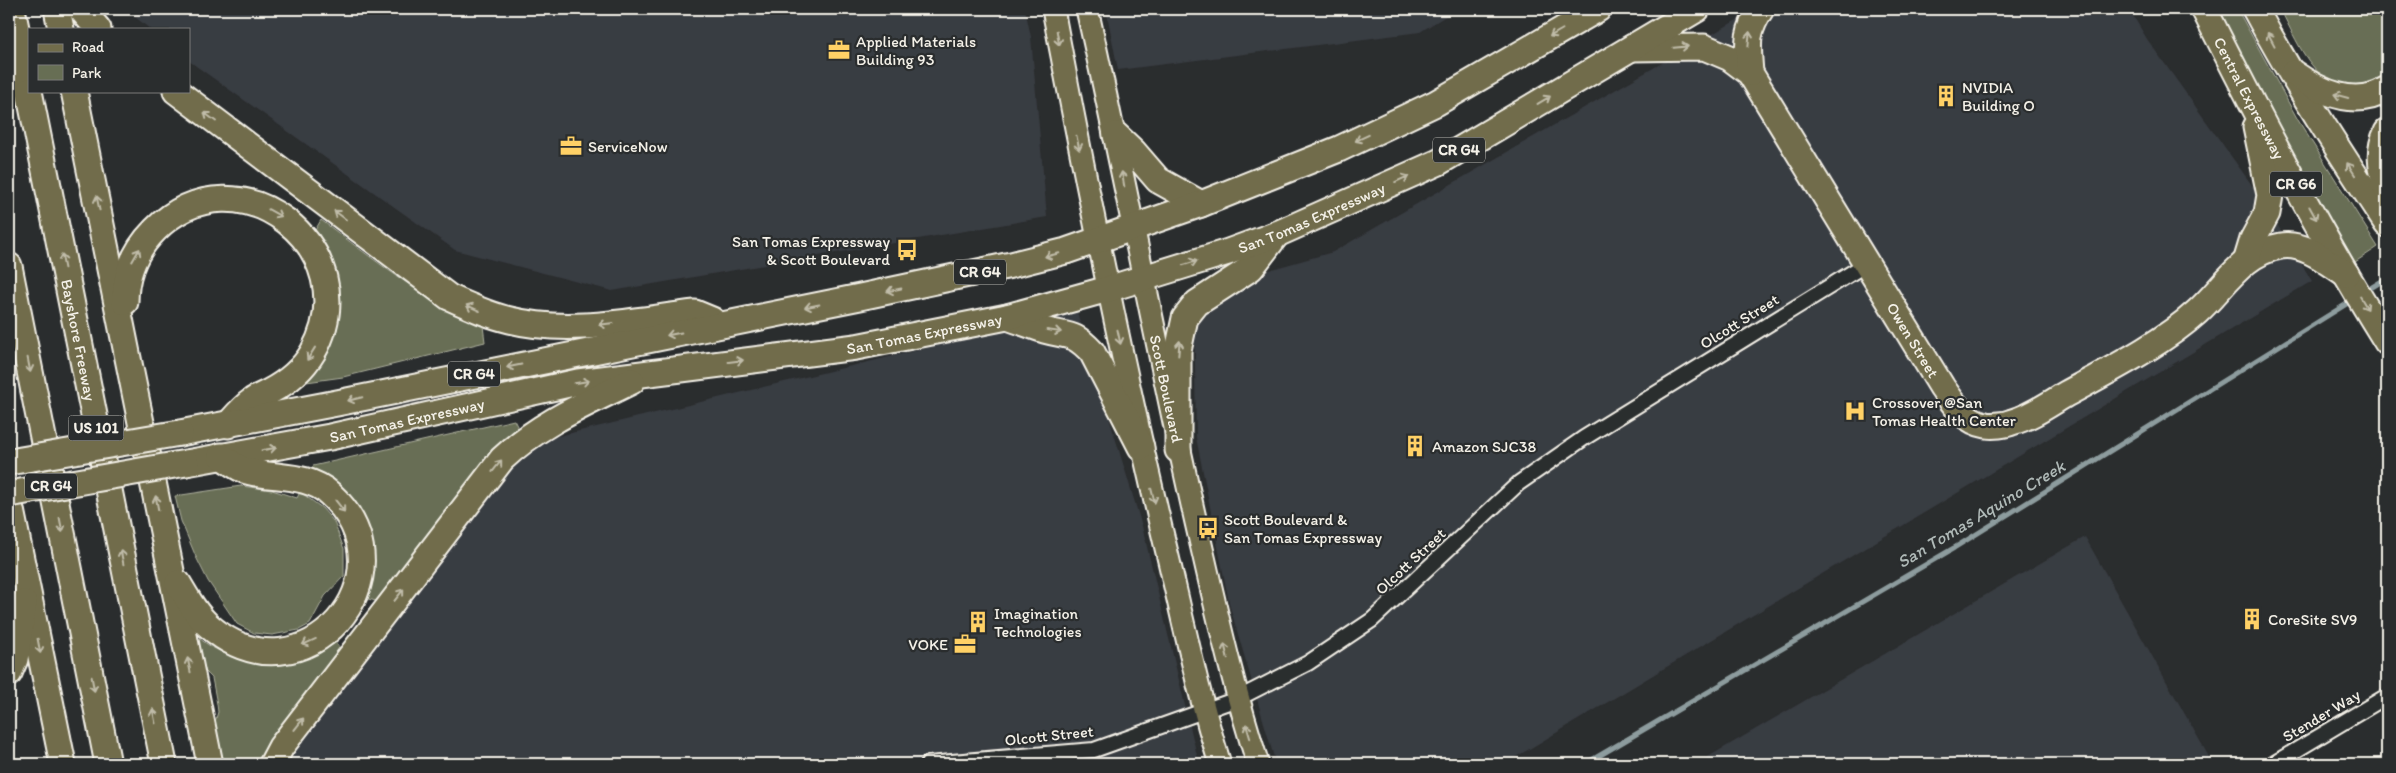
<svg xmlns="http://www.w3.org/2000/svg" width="2396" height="773" font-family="Itim,sans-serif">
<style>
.built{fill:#393c42}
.green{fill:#676e54;stroke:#aeb09e}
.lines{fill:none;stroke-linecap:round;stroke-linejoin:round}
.stream{stroke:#8d9c9e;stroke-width:5}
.street-casing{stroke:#f4f1e8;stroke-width:18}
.primary-casing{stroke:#f4f1e8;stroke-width:25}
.highway-casing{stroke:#f4f1e8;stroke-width:29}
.street{stroke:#2a2d2e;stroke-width:14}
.primary{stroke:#716c4b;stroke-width:21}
.highway{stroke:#716c4b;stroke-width:25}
.highway-bridge-casing{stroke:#f4f1e8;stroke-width:29;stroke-linecap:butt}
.highway-bridge{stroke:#716c4b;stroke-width:25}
.oneway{stroke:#c0bca9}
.labels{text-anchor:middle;stroke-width:4.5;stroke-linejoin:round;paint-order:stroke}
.shield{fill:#2a2d2e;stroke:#b7b6b0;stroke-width:1}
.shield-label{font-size:15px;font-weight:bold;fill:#f4f1e8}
.poi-label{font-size:16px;fill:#f4f1e8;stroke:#2a2d2e;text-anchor:start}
.street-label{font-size:16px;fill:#f4f1e8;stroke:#2a2d2e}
.water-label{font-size:18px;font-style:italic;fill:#afb9b7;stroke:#2a2d2e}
</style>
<rect width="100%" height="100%" fill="#2a2d2e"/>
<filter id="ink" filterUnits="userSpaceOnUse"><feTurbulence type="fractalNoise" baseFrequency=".02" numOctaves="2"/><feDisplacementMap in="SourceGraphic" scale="10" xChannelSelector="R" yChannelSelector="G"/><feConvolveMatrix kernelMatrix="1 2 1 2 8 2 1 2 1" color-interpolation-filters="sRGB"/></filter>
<g filter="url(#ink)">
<path class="built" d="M 125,9 L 1025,9 L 1031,37 L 1047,217 L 612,291 L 455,250 L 189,61 L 189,29 L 150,29 Z
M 1106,9 L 1457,9 L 1420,32 L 1118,70 Z
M 1756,9 L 2129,9 L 2147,39 L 2259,195 L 2312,281 L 1504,764 L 1276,764 L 1230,607 L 1196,437 L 1194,291 L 1333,252 Z
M 1077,312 L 1142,526 L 1199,764 L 290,764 L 290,756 L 521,445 Z
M 2085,537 L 2213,764 L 1696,764 Z"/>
<path class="green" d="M 2215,9 L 2237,9 L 2298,120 L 2378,247 L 2355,262 L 2309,184 Z
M 2280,9 L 2387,9 L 2387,77 C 2381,84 2365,88 2355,87 C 2348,86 2339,86 2333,83 C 2306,69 2294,34 2280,9 Z
M 321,220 C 373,259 423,299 483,326 L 485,342 L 343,377 L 299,383 L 335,278 L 330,261 L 314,232 Z
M 514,420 L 521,434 L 384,603 L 368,599 C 386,548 363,487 311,468 L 313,466 Z
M 241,486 L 272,490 L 297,498 L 300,492 L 322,508 L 334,522 L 344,549 L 344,576 L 325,596 L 310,624 L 299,630 L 272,635 L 254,633 L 237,624 L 208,581 L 196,557 L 181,521 L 175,496 Z
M 194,634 C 225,661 254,663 292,657 C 308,655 322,652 335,642 L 341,649 L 265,764 L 220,764 L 213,728 L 218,712 L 217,704 L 212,678 L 199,665 Z"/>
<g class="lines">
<path class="stream" d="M 2364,292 L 2387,278
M 1585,764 L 1954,548 L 2353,300"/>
<g class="street-casing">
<path id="street" d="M 928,764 L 1094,750 L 1237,699 L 1308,663 L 1372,620 L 1519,483 L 1584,438 L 1866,264
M 2273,764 L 2387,696"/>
</g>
<g class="primary-casing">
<g id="primary">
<path d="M 1053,9 C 1088,194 1125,378 1169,561 C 1185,629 1199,697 1220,764"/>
<path id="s1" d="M 1087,9 C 1128,191 1161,375 1204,557 C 1220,627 1236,696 1258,764"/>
</g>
</g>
<g class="highway-casing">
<g id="highway">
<path d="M 12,9 L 29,91"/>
<path d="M 57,9 L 61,29"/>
<path d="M 81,9 L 98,29"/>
<path id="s2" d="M 2204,9 C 2261,122 2320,235 2387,342"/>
<path d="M 2255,9 C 2295,84 2341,154 2387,224"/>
<path id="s3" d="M 1632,48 L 1704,47 L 1730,58 L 1750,73 L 1942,387 C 1954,404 1964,421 1986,425 C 1993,426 2005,425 2012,422 C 2031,417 2049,404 2066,394 C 2108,371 2162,344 2197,312 C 2225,287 2241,253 2281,246 C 2304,242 2328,262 2346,274"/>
<path d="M 1750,73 C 1748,44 1745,33 1761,9"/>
<path d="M 2293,73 C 2320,92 2355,109 2387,89"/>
<path id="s4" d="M 29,91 L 164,764"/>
<path d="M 74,91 L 210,764"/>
<path d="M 176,91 L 449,297 C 469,306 488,315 510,320 C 570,335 635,320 695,313 L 712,320"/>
<path d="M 2387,132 C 2377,152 2382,170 2387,191"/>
<path d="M 1116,135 L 1133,151 L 1158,180 L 1201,204"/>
<path d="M 2247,259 L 2253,239 L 2267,213 L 2270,195 L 2256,127"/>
<path d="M 9,266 L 108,764"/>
<path d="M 125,302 C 125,274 135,250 155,230 C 238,146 370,250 313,352 C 303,369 286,383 269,392 C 264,395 257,397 252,401 C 243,407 235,417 228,425"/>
<path d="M 1007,317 C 1020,321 1032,326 1044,330 C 1069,337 1072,331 1092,352 L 1141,447"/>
<path d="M 180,433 L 337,403 L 860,297 L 1011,265 L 1066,251 L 1201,204 L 1339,149 L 1436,103 L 1598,9"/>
<path d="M 1178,450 L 1178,351 L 1185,318 L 1197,303 L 1251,268 L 1277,234"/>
<path id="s5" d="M 186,463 L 330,437 L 578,382 L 856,347 L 1007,317 L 1108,289 L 1228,252 L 1277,234 L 1439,162 L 1697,9"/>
<path d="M 9,500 L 63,764"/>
<path d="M 178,583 C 187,598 196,615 209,626 C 303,708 418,575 330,494 C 307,473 275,479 247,471 C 238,469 229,461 221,456"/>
<path d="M 9,673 L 15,659 L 24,603"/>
<path d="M 272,764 L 281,747 L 502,459 C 540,423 586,404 632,381"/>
</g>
</g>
<use href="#street" class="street"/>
<use href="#primary" class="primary"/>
<use href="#highway" class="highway"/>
<g class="highway-bridge-casing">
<path id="highway-bridge" d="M 9,462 L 180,433
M 9,494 L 186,463"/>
</g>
<use href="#highway-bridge" class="highway-bridge"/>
</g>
<defs><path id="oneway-shaft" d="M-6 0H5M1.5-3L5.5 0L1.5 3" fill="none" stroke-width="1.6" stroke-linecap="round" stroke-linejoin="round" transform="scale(1.25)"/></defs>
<g class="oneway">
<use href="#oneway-shaft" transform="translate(1556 33) rotate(150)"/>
<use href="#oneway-shaft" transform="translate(1058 38) rotate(80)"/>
<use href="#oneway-shaft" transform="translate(1749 39) rotate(-85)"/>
<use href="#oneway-shaft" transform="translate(2271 39) rotate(-118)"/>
<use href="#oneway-shaft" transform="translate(1681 47) rotate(-5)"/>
<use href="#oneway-shaft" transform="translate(2341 96) rotate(-165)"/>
<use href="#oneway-shaft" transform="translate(1544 100) rotate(-31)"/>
<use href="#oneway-shaft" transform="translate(210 117) rotate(-143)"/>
<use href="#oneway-shaft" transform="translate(1362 138) rotate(155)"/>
<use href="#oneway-shaft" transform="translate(1078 143) rotate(78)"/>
<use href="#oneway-shaft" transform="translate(2351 169) rotate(-123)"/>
<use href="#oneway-shaft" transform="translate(1123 179) rotate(-100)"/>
<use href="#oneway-shaft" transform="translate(1402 179) rotate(-24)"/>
<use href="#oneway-shaft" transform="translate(98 203) rotate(-102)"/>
<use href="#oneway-shaft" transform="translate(275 213) rotate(29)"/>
<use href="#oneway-shaft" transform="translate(2313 213) rotate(61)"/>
<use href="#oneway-shaft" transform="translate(340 215) rotate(-143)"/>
<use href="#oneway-shaft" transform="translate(136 255) rotate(-60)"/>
<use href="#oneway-shaft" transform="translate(1052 255) rotate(166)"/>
<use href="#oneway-shaft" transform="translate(63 261) rotate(-101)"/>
<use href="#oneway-shaft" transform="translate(1190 263) rotate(-17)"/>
<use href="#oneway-shaft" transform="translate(894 290) rotate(168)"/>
<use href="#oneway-shaft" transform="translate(2364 303) rotate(59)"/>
<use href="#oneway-shaft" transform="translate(812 306) rotate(169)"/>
<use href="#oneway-shaft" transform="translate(473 308) rotate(-156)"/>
<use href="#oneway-shaft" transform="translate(606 324) rotate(173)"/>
<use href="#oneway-shaft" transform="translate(1054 331) rotate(8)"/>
<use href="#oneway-shaft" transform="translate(674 334) rotate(169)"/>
<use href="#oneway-shaft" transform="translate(1119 337) rotate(78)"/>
<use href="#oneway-shaft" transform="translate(1179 348) rotate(-85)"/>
<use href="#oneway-shaft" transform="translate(311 354) rotate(122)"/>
<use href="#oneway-shaft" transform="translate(736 361) rotate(-7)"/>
<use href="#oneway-shaft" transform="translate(29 365) rotate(79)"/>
<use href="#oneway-shaft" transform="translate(514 366) rotate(169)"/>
<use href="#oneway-shaft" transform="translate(582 382) rotate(-9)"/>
<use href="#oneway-shaft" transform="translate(355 399) rotate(167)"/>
<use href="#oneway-shaft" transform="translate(269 449) rotate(-9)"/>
<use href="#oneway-shaft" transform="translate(497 466) rotate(-52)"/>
<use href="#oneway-shaft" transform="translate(1153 496) rotate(76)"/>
<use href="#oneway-shaft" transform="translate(157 503) rotate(-101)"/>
<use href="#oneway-shaft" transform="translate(340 506) rotate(52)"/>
<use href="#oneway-shaft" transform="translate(61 525) rotate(79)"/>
<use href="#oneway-shaft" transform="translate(122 557) rotate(-101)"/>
<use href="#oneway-shaft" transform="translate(399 595) rotate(-52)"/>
<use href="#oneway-shaft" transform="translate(309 642) rotate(156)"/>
<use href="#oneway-shaft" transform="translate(39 646) rotate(79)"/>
<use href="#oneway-shaft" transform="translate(1226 651) rotate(-103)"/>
<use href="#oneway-shaft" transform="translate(189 665) rotate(-102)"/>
<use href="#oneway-shaft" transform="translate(93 684) rotate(79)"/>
<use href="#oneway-shaft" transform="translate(154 716) rotate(-101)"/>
<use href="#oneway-shaft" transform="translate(299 724) rotate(-52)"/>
<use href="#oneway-shaft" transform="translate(1248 731) rotate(-107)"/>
</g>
</g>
<defs>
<g id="office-bare" transform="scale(1.725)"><path d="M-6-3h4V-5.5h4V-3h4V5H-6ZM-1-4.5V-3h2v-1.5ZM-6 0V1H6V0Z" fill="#ffd166" stroke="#2a2d2e" stroke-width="2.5" paint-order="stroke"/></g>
<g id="building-bare" transform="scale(1.725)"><path d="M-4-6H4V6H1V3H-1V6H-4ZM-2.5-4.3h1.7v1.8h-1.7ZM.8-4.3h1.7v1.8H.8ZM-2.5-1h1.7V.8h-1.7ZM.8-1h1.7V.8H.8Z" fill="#ffd166" stroke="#2a2d2e" stroke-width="2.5" paint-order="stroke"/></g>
<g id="bus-bare" transform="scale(1.725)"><path d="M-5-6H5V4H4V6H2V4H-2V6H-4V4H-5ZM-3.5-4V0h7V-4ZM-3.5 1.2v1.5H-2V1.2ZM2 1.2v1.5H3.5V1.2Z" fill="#ffd166" stroke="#2a2d2e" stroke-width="2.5" paint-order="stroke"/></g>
<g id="hospital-bare" transform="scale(1.725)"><path d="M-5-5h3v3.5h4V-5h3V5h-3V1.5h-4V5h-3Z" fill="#ffd166" stroke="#2a2d2e" stroke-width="2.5" paint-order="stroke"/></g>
</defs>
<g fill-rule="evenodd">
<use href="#office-bare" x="839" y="50"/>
<use href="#building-bare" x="1946" y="96"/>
<use href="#office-bare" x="571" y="146"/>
<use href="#bus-bare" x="907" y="250"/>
<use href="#hospital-bare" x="1855" y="411"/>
<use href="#building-bare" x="1415" y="446"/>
<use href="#bus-bare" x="1208" y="528"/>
<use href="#building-bare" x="2252" y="619"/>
<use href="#building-bare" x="978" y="622"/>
<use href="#office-bare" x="965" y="644"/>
</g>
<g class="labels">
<g class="shield">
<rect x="1433" y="137.5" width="52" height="25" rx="4"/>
<rect x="2270" y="171.5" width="52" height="25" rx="4"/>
<rect x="954" y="259.5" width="52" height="25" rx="4"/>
<rect x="448" y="361.5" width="52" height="25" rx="4"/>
<rect x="68.5" y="415.5" width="55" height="25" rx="4"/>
<rect x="25" y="473.5" width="52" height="25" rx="4"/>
</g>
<g class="shield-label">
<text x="1459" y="155">CR G4</text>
<text x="2296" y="189">CR G6</text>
<text x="980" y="277">CR G4</text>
<text x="474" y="379">CR G4</text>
<text x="96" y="433">US 101</text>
<text x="51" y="491">CR G4</text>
</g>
<g class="poi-label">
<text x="856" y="47">Applied Materials<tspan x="856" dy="18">Building 93</tspan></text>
<text x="1962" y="93">NVIDIA<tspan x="1962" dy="18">Building O</tspan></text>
<text x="588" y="152">ServiceNow</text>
<text x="890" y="247" text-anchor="end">San Tomas Expressway<tspan x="890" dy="18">&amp; Scott Boulevard</tspan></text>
<text x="1872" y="408">Crossover @San<tspan x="1872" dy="18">Tomas Health Center</tspan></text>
<text x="1432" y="452">Amazon SJC38</text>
<text x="1224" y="525">Scott Boulevard &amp;<tspan x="1224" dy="18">San Tomas Expressway</tspan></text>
<text x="994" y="619">Imagination<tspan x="994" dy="18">Technologies</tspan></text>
<text x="2268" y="625">CoreSite SV9</text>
<text x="948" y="650" text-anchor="end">VOKE</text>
</g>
<g class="street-label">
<text dy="6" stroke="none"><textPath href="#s2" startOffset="100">Central Expressway</textPath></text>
<text dy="6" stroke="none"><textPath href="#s5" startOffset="1155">San Tomas Expressway</textPath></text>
<text transform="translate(1739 321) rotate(-32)" y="6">Olcott Street</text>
<text dy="6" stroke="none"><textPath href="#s5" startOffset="750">San Tomas Expressway</textPath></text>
<text dy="6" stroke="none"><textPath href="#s3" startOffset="438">Owen Street</textPath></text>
<text dy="6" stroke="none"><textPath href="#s4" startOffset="254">Bayshore Freeway</textPath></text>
<text dy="6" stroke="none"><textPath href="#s1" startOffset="388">Scott Boulevard</textPath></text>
<text dy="6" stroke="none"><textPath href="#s5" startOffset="225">San Tomas Expressway</textPath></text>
<text transform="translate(1410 561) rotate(-43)" y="6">Olcott Street</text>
<text transform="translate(2321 715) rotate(-31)" y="6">Stender Way</text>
<text transform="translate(1049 735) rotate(-6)" y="6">Olcott Street</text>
</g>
<g class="water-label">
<text transform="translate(1981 514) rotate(-31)" y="6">San Tomas Aquino Creek</text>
</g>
</g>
<rect width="2396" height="773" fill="none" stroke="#2a2d2e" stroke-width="30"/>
<rect x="15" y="15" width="2366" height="743" fill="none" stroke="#f4f1e8" stroke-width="2" filter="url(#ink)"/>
<rect x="28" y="28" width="162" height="65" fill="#2a2d2e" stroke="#7b7b78"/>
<rect x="38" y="44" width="25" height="8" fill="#716c4b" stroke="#7b7b78"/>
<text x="72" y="52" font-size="15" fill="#f4f1e8">Road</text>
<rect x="38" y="65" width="25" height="15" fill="#676e54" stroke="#7b7b78"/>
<text x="72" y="78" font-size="15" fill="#f4f1e8">Park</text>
</svg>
